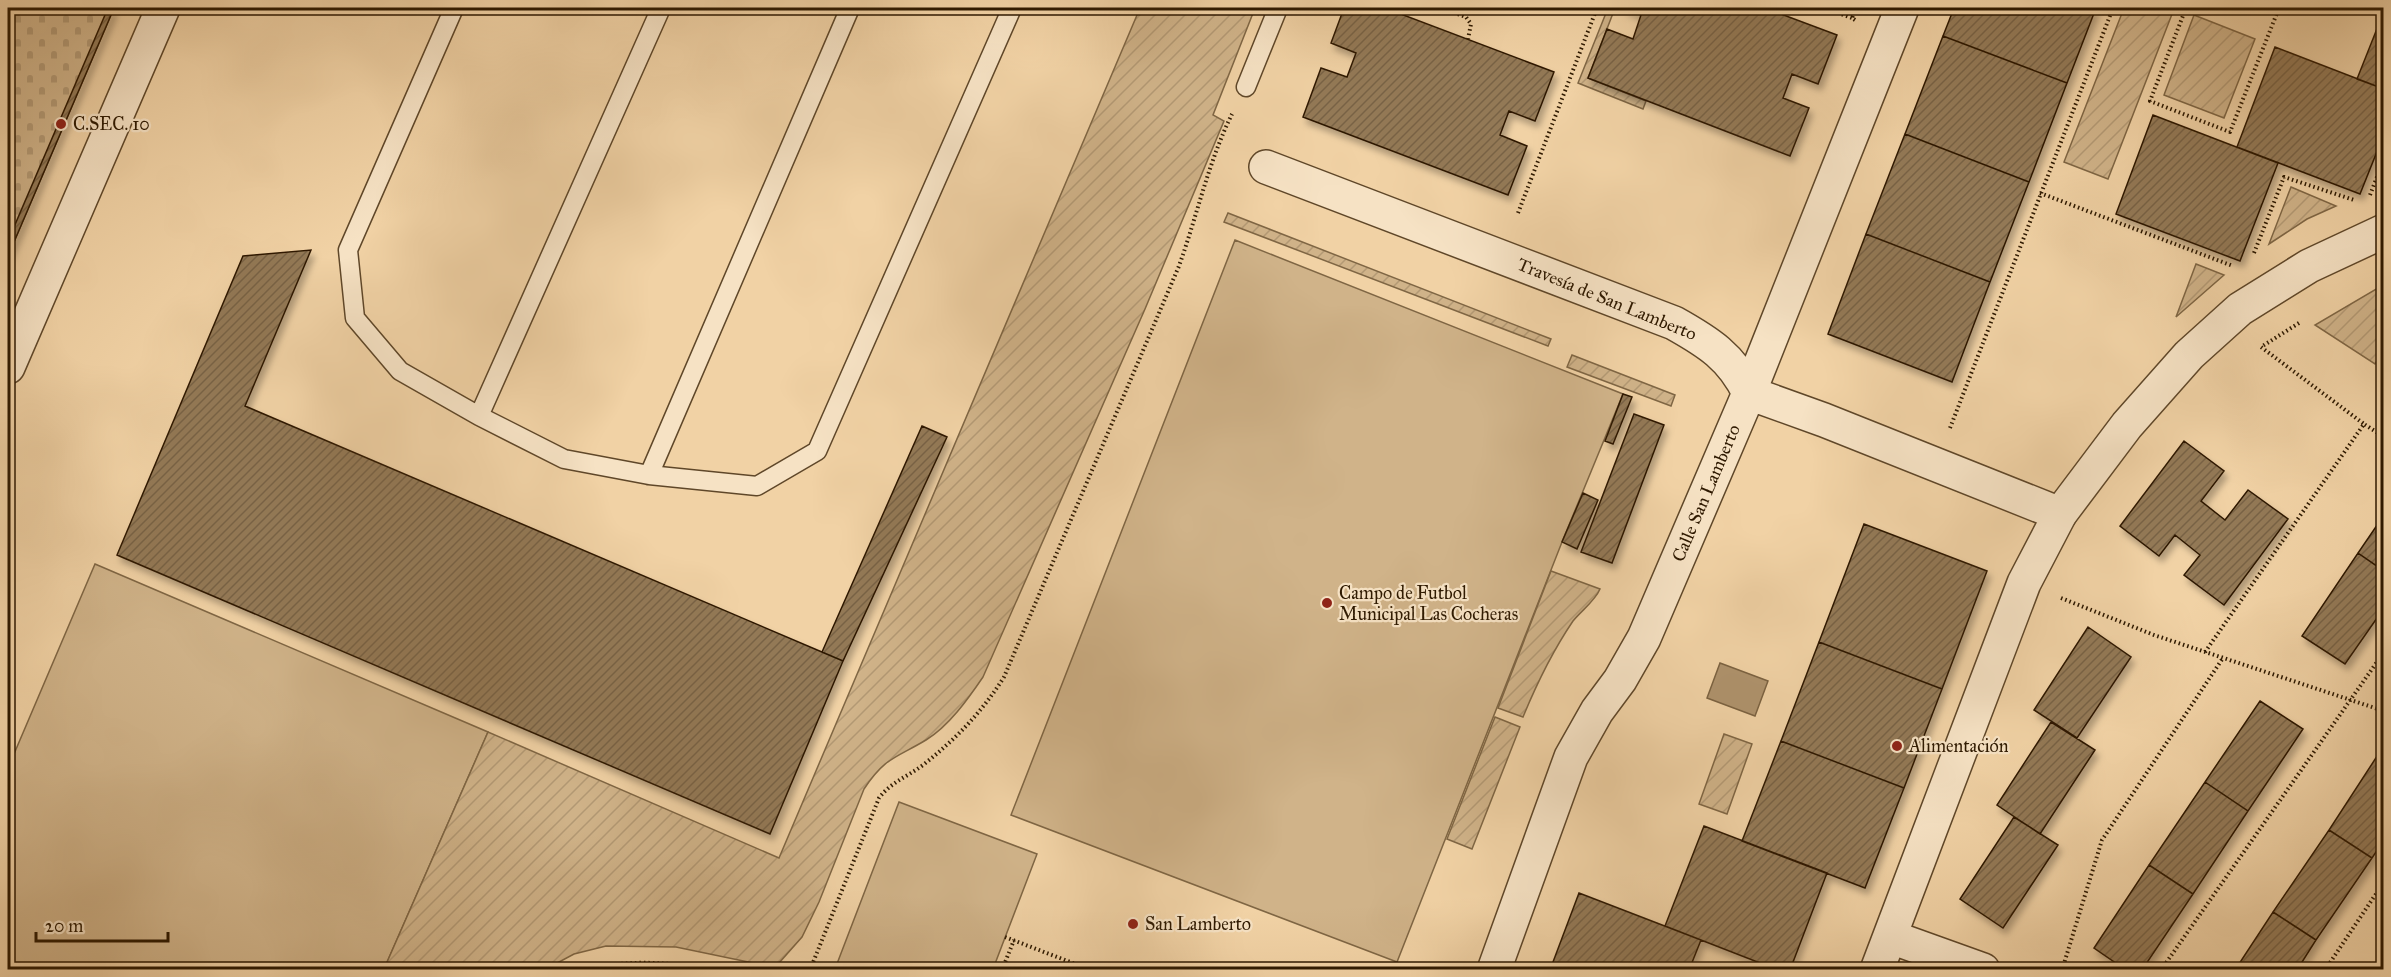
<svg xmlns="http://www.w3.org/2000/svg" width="2391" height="977" font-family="'IM FELL Great Primer',serif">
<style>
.green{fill:#d0b389;stroke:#7f6644;stroke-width:1.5}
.cemetery{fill:url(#cemetery-stones);stroke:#7f6644;stroke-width:1.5}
.garden{fill:url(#garden-furrows);stroke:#7f6644;stroke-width:1.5}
.water{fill:#af936d;stroke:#7b6241;stroke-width:1.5}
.building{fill:url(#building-hatch);stroke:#2e1900;stroke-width:1.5;filter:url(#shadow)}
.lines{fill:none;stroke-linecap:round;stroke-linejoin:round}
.service-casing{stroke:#5f4729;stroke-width:21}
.minor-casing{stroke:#5f4729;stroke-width:36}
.tertiary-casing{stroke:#5f4729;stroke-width:36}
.path{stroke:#2e1900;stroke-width:4;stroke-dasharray:1.5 3;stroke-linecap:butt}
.service{stroke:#f6e2c4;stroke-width:18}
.minor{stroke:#f6e2c4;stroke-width:33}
.tertiary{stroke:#f6e2c4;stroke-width:33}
.poi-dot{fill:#8f2418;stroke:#f6e2c4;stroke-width:2}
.labels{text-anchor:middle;stroke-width:4.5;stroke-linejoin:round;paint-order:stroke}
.poi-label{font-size:18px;fill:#2e1900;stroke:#f6e2c4;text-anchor:start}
.street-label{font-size:18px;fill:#2e1900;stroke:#f6e2c4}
</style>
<defs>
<pattern id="cemetery-stones" width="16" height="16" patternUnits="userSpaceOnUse" patternTransform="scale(1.5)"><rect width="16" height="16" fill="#d0b389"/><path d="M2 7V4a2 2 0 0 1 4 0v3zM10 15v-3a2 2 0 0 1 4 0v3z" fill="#b39974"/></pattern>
<pattern id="garden-furrows" width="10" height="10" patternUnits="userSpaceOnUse" patternTransform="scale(1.5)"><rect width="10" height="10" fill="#d0b389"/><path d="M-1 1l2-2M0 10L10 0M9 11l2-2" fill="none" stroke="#b39974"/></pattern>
<pattern id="building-hatch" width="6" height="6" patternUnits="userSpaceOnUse" patternTransform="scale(1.5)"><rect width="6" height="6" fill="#937956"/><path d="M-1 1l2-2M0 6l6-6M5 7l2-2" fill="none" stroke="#786245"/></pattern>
<filter id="shadow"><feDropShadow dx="3.5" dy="6" stdDeviation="3" flood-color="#0004"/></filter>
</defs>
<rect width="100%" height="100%" fill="#f1d2a5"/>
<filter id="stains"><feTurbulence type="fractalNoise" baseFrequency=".00333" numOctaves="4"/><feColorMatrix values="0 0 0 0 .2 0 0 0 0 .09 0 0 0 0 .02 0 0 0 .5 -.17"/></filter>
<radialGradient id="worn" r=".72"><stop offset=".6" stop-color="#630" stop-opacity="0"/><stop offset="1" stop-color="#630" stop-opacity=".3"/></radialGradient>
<path class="green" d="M 1235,240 L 1623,394 L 1562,542 L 1397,962 L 1011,815 Z
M 95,564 L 488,732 L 384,969 L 8,970 L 8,768 Z
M 899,802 L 1037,854 L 993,969 L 835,969 Z"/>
<path class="cemetery" d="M 8,8 L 114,8 L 8,256 Z"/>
<path class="garden" d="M 1140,8 L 1255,8 L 1213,115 L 1224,121 L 1145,309 L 983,677 C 968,699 949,726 926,740 C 896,758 885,757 864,789 L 819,902 L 802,937 L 779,963 L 753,963 L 676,947 L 606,946 L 574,954 L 546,969 L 384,969 L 488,732 L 779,858 Z
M 1608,8 L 1615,8 L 1588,78 L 1646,101 L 1643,109 L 1578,83 Z
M 2124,8 L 2174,9 L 2108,179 L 2064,162 Z
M 2194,15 L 2255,39 L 2224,118 L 2164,95 Z
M 2291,187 L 2336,206 L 2307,219 L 2269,244 Z
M 1228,213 L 1551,339 L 1548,346 L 1224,222 Z
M 2196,264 L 2224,275 L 2176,317 Z
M 2383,285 L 2383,351 L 2375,364 L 2315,325 Z
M 1572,355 L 1675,395 L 1671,406 L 1567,367 Z
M 1551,571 L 1600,589 C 1595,601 1582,610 1573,621 C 1552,652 1537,683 1523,717 L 1498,708 Z
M 1495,717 L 1520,727 L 1472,849 L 1447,839 Z
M 1724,734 L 1752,744 L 1727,814 L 1699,804 Z"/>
<path class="water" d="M 1720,663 L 1768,681 L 1755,716 L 1707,698 Z"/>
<path class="building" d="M 108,8 L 114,8 L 8,256 L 8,241 Z
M 1344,8 L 1385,8 L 1554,72 L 1535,121 L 1509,111 L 1500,135 L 1527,146 L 1508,195 L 1303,117 L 1321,68 L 1347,77 L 1356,53 L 1331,43 Z
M 1623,8 L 1765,8 L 1837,35 L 1818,84 L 1792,74 L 1783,98 L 1809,108 L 1790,156 L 1588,78 L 1607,29 L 1633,39 L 1641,15 Z
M 1954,8 L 2096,8 L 2067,83 L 1943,36 Z
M 2384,11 L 2384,89 L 2357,79 Z
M 1943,36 L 2067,83 L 2029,182 L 1905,134 Z
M 2275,47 L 2384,89 L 2384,134 L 2360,194 L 2237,147 Z
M 2153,115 L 2278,163 L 2240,261 L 2116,214 Z
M 1905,134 L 2029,182 L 1990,282 L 1866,234 Z
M 1866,234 L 1990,282 L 1952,382 L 1828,334 Z
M 311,250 L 245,406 L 843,661 L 770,834 L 117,555 L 243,256 Z
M 1623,394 L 1632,397 L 1613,444 L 1605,441 Z
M 1634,414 L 1664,425 L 1612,563 L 1581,552 Z
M 922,426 L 947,437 L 843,661 L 822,652 Z
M 2184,441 L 2224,471 L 2201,501 L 2225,520 L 2248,490 L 2288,519 L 2224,605 L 2184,575 L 2200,555 L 2175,535 L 2159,556 L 2120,526 Z
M 1583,493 L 1598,500 L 1577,549 L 1562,542 Z
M 2384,515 L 2384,571 L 2358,553 Z
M 1864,524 L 1987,571 L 1942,689 L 1819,642 Z
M 2358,553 L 2384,571 L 2384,608 L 2345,664 L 2302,636 Z
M 2088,627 L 2131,657 L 2077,738 L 2034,710 Z
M 1819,642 L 1942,689 L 1904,788 L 1781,741 Z
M 2260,701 L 2303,729 L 2248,811 L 2205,782 Z
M 2051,722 L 2095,750 L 2040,834 L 1997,805 Z
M 1781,741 L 1904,788 L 1865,888 L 1742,841 Z
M 2383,747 L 2384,840 L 2372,858 L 2329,830 Z
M 2205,782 L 2248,811 L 2193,894 L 2149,865 Z
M 2014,817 L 2058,845 L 2003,928 L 1960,899 Z
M 1704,826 L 1827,873 L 1790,970 L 1778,970 L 1665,926 Z
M 2329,830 L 2372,858 L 2316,940 L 2273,912 Z
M 2149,865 L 2193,894 L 2142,970 L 2126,970 L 2094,948 Z
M 1579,893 L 1701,940 L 1689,970 L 1550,970 Z
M 2273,912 L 2316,940 L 2297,970 L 2235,970 Z"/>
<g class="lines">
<g class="service-casing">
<path id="service" d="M 454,8 L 348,250 L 355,318 L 400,371 L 479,416 L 564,459 L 649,475 L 757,486 L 817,451 L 1012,8
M 1246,87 L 1278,8
M 479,416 L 661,8
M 649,475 L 850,8"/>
</g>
<g class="minor-casing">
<path id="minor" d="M 1266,167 L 1674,323 C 1708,342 1732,357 1749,393 L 1824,420 L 2060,514
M 1891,937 L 1983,970
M 1494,970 L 1571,757 L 1597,711 L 1620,680 L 1644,638 L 1749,393 L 1902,8"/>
</g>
<g class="tertiary-casing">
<path id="tertiary" d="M 8,367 L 163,8
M 1877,970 L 2024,583 L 2060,514 L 2127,425 L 2189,355 L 2240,309 L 2309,266 L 2384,231"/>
</g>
<path class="path" d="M 1441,8 L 1466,17 L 1471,24 L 1468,39
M 1825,8 L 1852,18
M 2186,8 L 2150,101 L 2230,132 L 2279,8
M 1855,20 L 1852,18 L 1856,8
M 2040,193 L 2233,266
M 2370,195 L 2384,159
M 1518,213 L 1597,8
M 2254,253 L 2284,177 L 2354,200
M 2299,323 L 2261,347 L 2364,424
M 1950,428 L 2113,8
M 2061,598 L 2154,635 L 2384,711
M 2205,652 L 2364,424 L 2384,437
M 1005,937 L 1091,970
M 2064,964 L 2078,970
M 586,970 C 628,959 670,962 712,970
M 810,970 L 879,798 C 891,782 907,777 923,765 C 956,739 982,712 1004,677 L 1179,266 C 1197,216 1208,163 1232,114
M 1002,970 L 1014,940
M 2062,970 L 2102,840 L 2223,658
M 2161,970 L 2384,652
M 2325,970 L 2384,882"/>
<use href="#service" class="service"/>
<use href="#minor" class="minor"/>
<use href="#tertiary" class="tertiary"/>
</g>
<g class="poi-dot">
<circle cx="61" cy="124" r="6"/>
<circle cx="1327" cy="603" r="6"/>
<circle cx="1897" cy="746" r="6"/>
<circle cx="1133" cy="924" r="6"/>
</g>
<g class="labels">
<g class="poi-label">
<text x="73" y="130">C.SEC. 10</text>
<text x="1339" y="599">Campo de Futbol<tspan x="1339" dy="21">Municipal Las Cocheras</tspan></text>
<text x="1909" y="752">Alimentación</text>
<text x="1145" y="930">San Lamberto</text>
</g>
<g class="street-label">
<text transform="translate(1607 299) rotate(22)" y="6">Travesía de San Lamberto</text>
<text transform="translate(1706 493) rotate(-67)" y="6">Calle San Lamberto</text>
</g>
</g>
<rect width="2391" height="977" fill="none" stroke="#f1d2a5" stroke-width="30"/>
<rect x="9" y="9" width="2373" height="959" fill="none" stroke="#2e1900" stroke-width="3"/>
<rect x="15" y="15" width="2361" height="947" fill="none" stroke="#2e1900" stroke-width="1.5"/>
<path d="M36 932v9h132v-9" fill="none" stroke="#2e1900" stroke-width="3"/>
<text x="45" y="932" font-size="18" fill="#2e1900" stroke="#f6e2c4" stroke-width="4.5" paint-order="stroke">20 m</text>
<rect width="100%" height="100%" filter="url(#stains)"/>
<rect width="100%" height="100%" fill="url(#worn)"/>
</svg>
